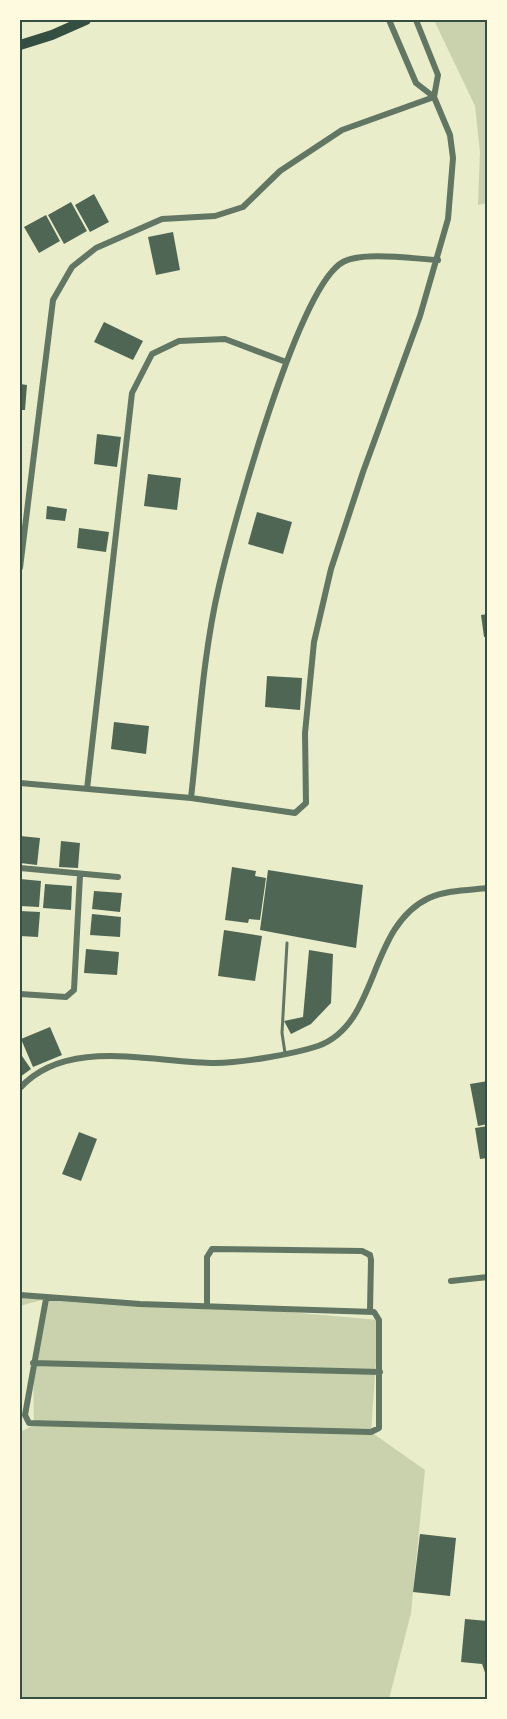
<svg xmlns="http://www.w3.org/2000/svg" width="507" height="1719" font-family="Spectral,serif">
<style>
.green{fill:#cad2ad}
.building{fill:#4f6655}
.lines{fill:none;stroke-linecap:round;stroke-linejoin:round}
.service{stroke:#617663;stroke-width:3}
.minor{stroke:#617663;stroke-width:6}
.primary{stroke:#344e41;stroke-width:10}
.neatline{fill:none;stroke:#344e41;stroke-width:2}
</style>
<rect width="100%" height="100%" fill="#e9edc9"/>
<path class="green" d="M 434,20 L 487,20 L 487,203 L 478,205 L 480,152 L 475,106 Z
M 20,1294 L 140,1304 L 207,1305 L 379,1320 L 371,1432 L 425,1470 L 411,1613 L 389,1699 L 20,1699 L 20,1432 L 34,1425 L 33,1363 L 45,1299 L 20,1306 Z"/>
<path class="building" d="M 94,194 L 109,222 L 90,232 L 75,205 Z
M 71,202 L 87,231 L 64,244 L 48,215 Z
M 46,215 L 60,241 L 39,253 L 24,227 Z
M 173,232 L 180,270 L 156,275 L 148,237 Z
M 104,322 L 143,341 L 133,360 L 94,342 Z
M 20,384 L 27,385 L 25,410 L 20,410 Z
M 97,434 L 121,437 L 117,467 L 94,464 Z
M 148,474 L 181,478 L 177,510 L 144,506 Z
M 47,506 L 67,509 L 65,521 L 46,519 Z
M 257,512 L 292,522 L 283,554 L 248,544 Z
M 79,528 L 109,532 L 106,552 L 77,548 Z
M 488,614 L 488,637 L 484,637 L 481,615 Z
M 267,676 L 302,678 L 300,710 L 265,707 Z
M 114,722 L 149,726 L 146,754 L 111,749 Z
M 20,836 L 40,838 L 37,865 L 20,863 Z
M 61,841 L 80,843 L 78,868 L 59,867 Z
M 232,867 L 256,871 L 255,876 L 266,878 L 260,920 L 249,919 L 248,923 L 225,920 Z
M 268,870 L 363,885 L 356,948 L 260,930 Z
M 20,879 L 41,881 L 39,907 L 20,906 Z
M 45,884 L 72,886 L 71,910 L 43,908 Z
M 94,891 L 122,893 L 120,912 L 92,909 Z
M 20,911 L 40,912 L 38,937 L 20,936 Z
M 92,914 L 121,917 L 120,937 L 90,935 Z
M 224,930 L 262,936 L 255,981 L 218,976 Z
M 86,949 L 119,952 L 117,975 L 84,973 Z
M 309,950 L 333,954 L 331,1003 L 311,1024 L 291,1034 L 284,1021 L 303,1017 Z
M 50,1027 L 62,1055 L 33,1067 L 21,1039 Z
M 20,1053 L 31,1069 L 20,1077 Z
M 488,1081 L 488,1124 L 478,1126 L 470,1084 Z
M 488,1126 L 488,1158 L 480,1159 L 475,1128 Z
M 79,1132 L 97,1139 L 81,1181 L 62,1174 Z
M 420,1534 L 456,1538 L 450,1596 L 413,1592 Z
M 465,1619 L 488,1621 L 488,1681 L 482,1664 L 461,1662 Z"/>
<g class="lines">
<path class="service" d="M 285,1053 L 282,1033 L 287,943"/>
<path class="minor" d="M 416,20 L 438,75 L 434,97
M 20,568 L 53,300 L 72,267 L 96,248 L 162,219 L 215,216 L 243,207 L 280,171 L 342,130 L 434,97
M 20,783 L 191,798 L 295,813 L 306,803 L 305,733 L 314,642 L 331,569 L 363,472 L 420,316 L 448,219 L 453,158 L 450,135 L 434,97 L 416,83 L 389,20
M 87,789 L 132,393 L 152,354 L 179,341 L 225,339 L 286,362
M 191,798 C 199,728 203,654 219,586 C 232,529 298,286 343,262 C 363,251 415,259 438,260
M 20,868 L 118,877
M 20,994 L 66,997 L 74,990 L 80,875
M 20,1088 C 67,1036 154,1063 215,1063 C 241,1063 294,1054 318,1046 C 380,1024 367,927 429,898 C 446,890 470,890 488,888
M 451,1281 L 488,1277
M 20,1295 L 140,1304 L 374,1312 L 379,1320 L 379,1428 L 371,1432 L 29,1423 L 25,1415 L 46,1299
M 207,1305 L 207,1257 L 212,1249 L 362,1251 L 370,1255 L 371,1260 L 370,1311
M 33,1363 L 380,1372"/>
<path class="primary" d="M 20,45 L 52,35 L 86,20"/>
</g>
<rect width="507" height="1719" fill="none" stroke="#fefae0" stroke-width="42"/>
<rect x="21" y="21" width="465" height="1677" class="neatline"/>
</svg>
